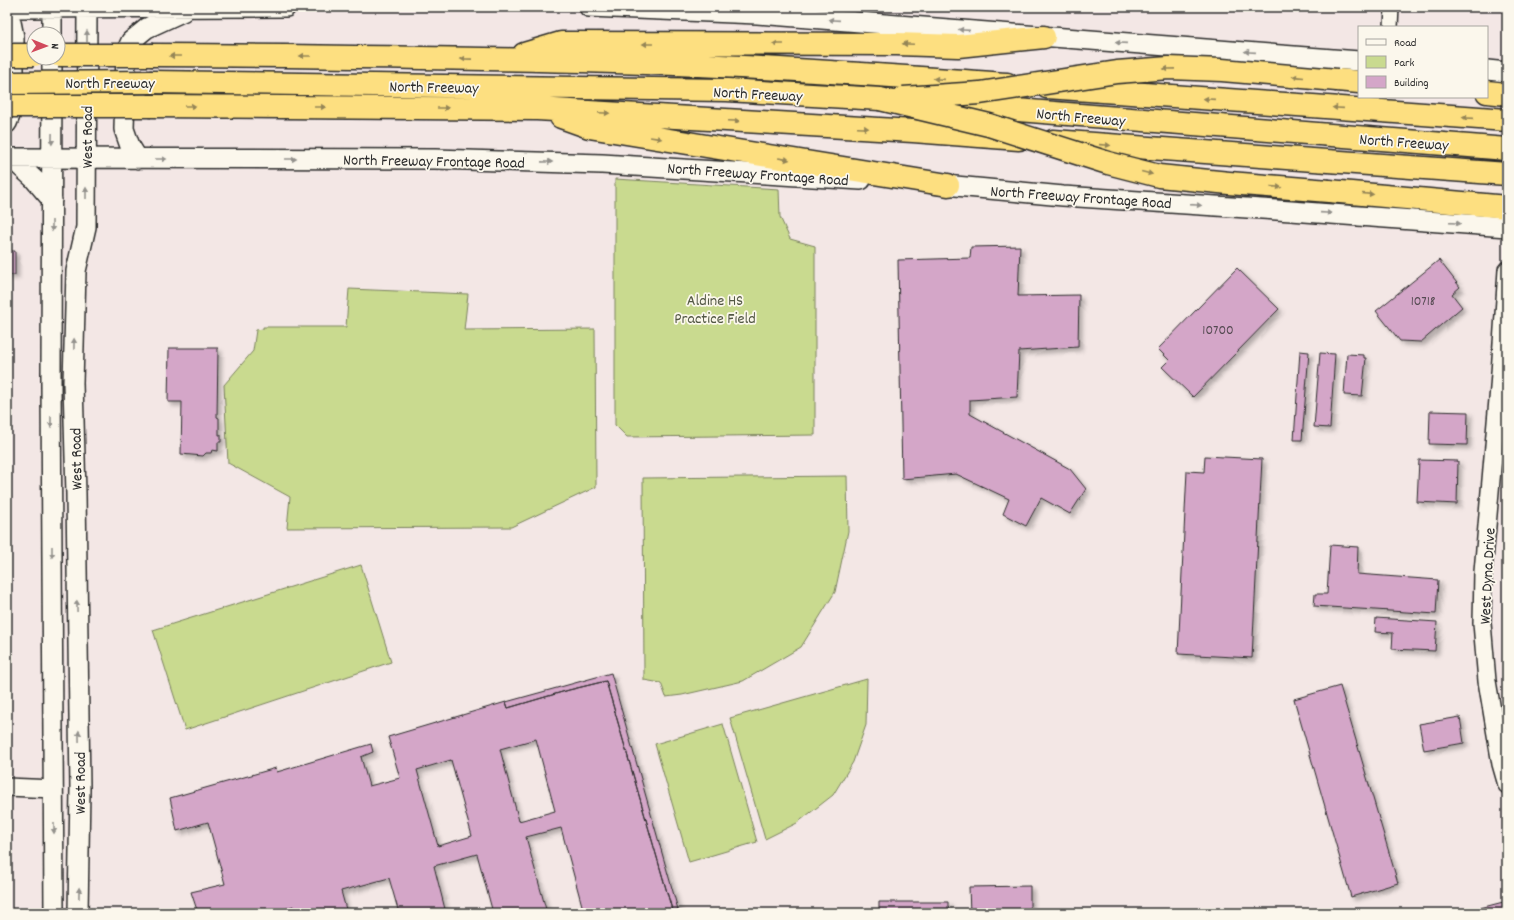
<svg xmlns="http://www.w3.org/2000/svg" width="1514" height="920" font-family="Dekko,sans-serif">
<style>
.green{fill:#c9da8f;stroke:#7a825d}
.building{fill:#d4a6c8;stroke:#2b2b2b;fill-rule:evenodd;filter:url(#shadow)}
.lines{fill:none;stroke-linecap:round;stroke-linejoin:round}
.minor-casing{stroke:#2b2b2b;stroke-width:16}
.tertiary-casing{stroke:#2b2b2b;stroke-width:20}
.secondary-casing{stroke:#2b2b2b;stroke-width:22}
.motorway-casing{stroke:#2b2b2b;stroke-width:25}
.minor{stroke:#fbf7ec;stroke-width:13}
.tertiary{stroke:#fbf7ec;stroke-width:17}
.secondary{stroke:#fbf7ec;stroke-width:19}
.motorway{stroke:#fddf80;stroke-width:22}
.motorway-bridge-casing{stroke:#2b2b2b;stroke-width:25;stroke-linecap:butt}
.motorway-bridge{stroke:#fddf80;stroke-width:22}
.oneway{fill:#93918c}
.oneway2{fill:#948556}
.labels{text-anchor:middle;stroke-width:3.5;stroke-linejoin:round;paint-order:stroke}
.number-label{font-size:14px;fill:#554a52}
.street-label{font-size:16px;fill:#2b2b2b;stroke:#fbf7ec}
.park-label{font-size:16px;fill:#525744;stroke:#fbf7ec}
</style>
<defs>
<filter id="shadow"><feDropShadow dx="3.5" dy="3.5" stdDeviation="2" flood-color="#0004"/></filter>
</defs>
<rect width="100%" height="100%" fill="#f3e7e5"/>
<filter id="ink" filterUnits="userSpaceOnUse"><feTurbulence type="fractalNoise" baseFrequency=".025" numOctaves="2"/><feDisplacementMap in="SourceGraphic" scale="8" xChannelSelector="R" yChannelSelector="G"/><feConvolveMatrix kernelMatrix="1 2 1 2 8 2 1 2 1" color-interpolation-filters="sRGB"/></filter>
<g filter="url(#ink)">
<path class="green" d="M 615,179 L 779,189 L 780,217 L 790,239 L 815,246 L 815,435 L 627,437 L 615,425 Z
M 349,289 L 468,294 L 464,330 L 595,329 L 596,487 L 511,527 L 287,528 L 290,497 L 228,463 L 224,385 L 253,351 L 256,330 L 263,329 L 263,327 L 346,327 Z
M 847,476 L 848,531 L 835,592 L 801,647 L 743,681 L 682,695 L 666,697 L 661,683 L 644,680 L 643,478 Z
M 361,565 L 391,662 L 185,730 L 153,630 Z
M 867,679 L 866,725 L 853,762 L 833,795 L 797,823 L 765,839 L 730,718 Z
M 723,724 L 757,842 L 689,862 L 655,744 Z"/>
<path class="building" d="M 1020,246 L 1018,296 L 1079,295 L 1078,347 L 1019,351 L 1017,397 L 970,400 L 970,414 L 1070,469 L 1086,489 L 1070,514 L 1041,498 L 1026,526 L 1003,514 L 1009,499 L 956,474 L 902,479 L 898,260 L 970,258 L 971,247 Z
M 7,251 L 15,251 L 15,275 L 7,275 Z
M 1439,260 L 1460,287 L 1452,294 L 1462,307 L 1421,342 L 1400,341 L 1376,311 Z
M 1237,268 L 1279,309 L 1193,397 L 1162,367 L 1169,360 L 1158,349 Z
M 169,348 L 218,348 L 217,417 L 219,418 L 219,435 L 221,435 L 221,442 L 218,442 L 218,451 L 212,450 L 211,453 L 206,453 L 203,456 L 181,454 L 182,402 L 168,402 Z
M 1300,351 L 1309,352 L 1302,440 L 1294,440 Z
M 1320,353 L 1335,354 L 1330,428 L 1314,427 Z
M 1347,354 L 1364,355 L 1364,358 L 1366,358 L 1362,396 L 1344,395 Z
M 1430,411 L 1468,412 L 1467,445 L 1429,444 Z
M 1205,456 L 1262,459 L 1252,658 L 1178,654 L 1187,471 L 1204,472 Z
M 1419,460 L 1458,461 L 1457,504 L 1417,502 Z
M 1330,545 L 1358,547 L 1357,574 L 1438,580 L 1436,614 L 1314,606 L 1315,594 L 1327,594 Z
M 1376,618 L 1437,622 L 1435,651 L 1392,649 L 1393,633 L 1375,632 Z
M 611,673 L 679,913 L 673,913 L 606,681 L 569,690 L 508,708 L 506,702 Z
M 606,681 L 673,913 L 584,913 L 561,828 L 526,837 L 547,913 L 493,913 L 477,854 L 434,866 L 446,913 L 399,913 L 389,878 L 341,891 L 347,913 L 295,913 L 293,906 L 287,908 L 289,913 L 198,913 L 191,892 L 225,884 L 208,822 L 177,831 L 170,798 L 276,768 L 277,772 L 371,744 L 373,752 L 361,757 L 369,786 L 400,778 L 388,737 L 506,702 L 508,708 L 569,690 ZM 536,739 L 555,811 L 519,821 L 500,749 ZM 451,760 L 472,836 L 438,846 L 417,770 Z
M 1340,686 L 1398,883 L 1351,897 L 1294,699 Z
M 1460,717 L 1464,743 L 1424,750 L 1419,724 Z
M 1030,886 L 1030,913 L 970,913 L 969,887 Z
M 1507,901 L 1507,913 L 1461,913 Z
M 879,902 L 948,902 L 948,913 L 879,913 Z"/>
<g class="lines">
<g class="minor-casing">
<path id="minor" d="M 1391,27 L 1392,7"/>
</g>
<g class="tertiary-casing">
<path id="tertiary" d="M 1507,270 L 1499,388 L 1483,572 L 1482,623 L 1487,681 L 1501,764 L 1507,785
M 7,787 L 54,789"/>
</g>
<g class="secondary-casing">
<path id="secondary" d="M 589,7 L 757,14 L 1359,61
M 7,8 L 286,7
M 7,17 L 11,22 L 14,37 L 14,106 L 7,123
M 52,34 L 52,7
M 52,58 L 51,383 L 54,913
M 1487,70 L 1507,72
M 7,158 L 435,159 L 602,164 L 861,180
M 11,158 L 34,179 L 52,200
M 138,159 L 130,146 L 124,129 L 126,52 L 131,41 L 147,28 L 184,11
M 934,184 L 1063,196 L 1291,211 L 1507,227
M 78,913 L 80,789 L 76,494 L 73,383 L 76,271 L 86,227 L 87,7"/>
</g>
<g class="motorway-casing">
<path id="motorway" d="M 524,54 L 561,43 L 897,44 L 958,46 L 1044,37
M 153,55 C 335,56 517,58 698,65 C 801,69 904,77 1007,84
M 1337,80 L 1359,82
M 152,82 L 727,90 L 880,99 L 1507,149
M 1047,87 L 1507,120
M 1487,92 L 1507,94
M 151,106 L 537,109 L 913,131 L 1019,139
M 561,117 L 589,127 L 948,185
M 1053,141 L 1507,174
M 1329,191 L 1507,207"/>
</g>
<use href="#minor" class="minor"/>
<use href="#tertiary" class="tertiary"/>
<use href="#secondary" class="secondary"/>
<use href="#motorway" class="motorway"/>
<g class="motorway-bridge-casing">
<path id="motorway-bridge" d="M 7,55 L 34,55
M 58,55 L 153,55
M 7,83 L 152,82
M 903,98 L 980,93 L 1117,72 L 1169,68 L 1222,70 L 1337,80
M 880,99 L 989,125 L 1108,163 L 1159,176 L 1229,183 L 1329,191
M 7,106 L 151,106"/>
</g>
<use href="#motorway-bridge" class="motorway-bridge"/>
</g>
<defs><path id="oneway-solid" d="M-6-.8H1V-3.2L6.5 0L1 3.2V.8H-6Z"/></defs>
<g class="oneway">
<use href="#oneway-solid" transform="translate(834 20) rotate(-176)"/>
<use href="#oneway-solid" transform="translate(964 30) rotate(-176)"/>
<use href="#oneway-solid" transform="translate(87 36) rotate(-90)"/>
<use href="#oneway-solid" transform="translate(1121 43) rotate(-176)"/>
<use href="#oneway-solid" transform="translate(1250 52) rotate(-176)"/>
<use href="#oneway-solid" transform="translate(52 139) rotate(91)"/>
<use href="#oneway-solid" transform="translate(161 159)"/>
<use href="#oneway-solid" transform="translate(291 159)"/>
<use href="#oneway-solid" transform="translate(547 162) rotate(1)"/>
<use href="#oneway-solid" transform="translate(86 193) rotate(-90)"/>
<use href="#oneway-solid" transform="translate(1196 205) rotate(4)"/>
<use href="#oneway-solid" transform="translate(1326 213) rotate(4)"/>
<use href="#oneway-solid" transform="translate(1455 223) rotate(4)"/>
<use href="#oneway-solid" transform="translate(52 226) rotate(90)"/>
<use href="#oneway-solid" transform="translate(74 344) rotate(-89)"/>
<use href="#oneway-solid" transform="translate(51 422) rotate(90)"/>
<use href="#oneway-solid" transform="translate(52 552) rotate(90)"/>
<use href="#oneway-solid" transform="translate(77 606) rotate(-91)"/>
<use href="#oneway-solid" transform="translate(79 736) rotate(-91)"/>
<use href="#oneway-solid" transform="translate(54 828) rotate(90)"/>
<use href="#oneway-solid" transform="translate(79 893) rotate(-89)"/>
</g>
<g class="oneway2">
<use href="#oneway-solid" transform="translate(648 44) rotate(-180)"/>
<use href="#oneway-solid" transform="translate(778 44) rotate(-180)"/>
<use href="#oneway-solid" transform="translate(908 44) rotate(-178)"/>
<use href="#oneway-solid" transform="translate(175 56) rotate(-180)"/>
<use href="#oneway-solid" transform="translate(305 56) rotate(-180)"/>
<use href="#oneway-solid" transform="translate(466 59) rotate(-179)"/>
<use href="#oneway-solid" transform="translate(1169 69) rotate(179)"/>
<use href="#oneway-solid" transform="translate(1298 77) rotate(-175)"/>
<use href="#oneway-solid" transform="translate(939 79) rotate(-176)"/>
<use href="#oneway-solid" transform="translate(1209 99) rotate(-176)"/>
<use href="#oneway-solid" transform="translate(190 106)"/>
<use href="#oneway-solid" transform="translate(320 107)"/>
<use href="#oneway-solid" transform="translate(443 108)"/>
<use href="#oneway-solid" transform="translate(1338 108) rotate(-176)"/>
<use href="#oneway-solid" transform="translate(604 113) rotate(3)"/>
<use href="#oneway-solid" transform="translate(1468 118) rotate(-176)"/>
<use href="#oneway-solid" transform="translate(734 121) rotate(3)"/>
<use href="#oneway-solid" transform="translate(863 128) rotate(3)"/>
<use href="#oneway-solid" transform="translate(656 138) rotate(9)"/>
<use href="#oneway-solid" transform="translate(1105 145) rotate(4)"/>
<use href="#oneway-solid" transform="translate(784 159) rotate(9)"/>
<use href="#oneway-solid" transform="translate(1147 173) rotate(14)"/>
<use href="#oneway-solid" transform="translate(1276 187) rotate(4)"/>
<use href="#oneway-solid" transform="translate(1368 194) rotate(5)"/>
</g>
</g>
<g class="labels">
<g class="number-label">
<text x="1423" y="305">10718</text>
<text x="1218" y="334">10700</text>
</g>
<g class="street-label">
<text x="110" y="88">North Freeway</text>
<text transform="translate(434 86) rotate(1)" y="6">North Freeway</text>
<text transform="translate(758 93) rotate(3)" y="6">North Freeway</text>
<text transform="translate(1081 116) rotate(5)" y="6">North Freeway</text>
<text transform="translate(86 137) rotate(-90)" y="6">West Road</text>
<text transform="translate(1404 141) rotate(4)" y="6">North Freeway</text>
<text transform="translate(434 160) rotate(1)" y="6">North Freeway Frontage Road</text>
<text transform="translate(758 173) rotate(4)" y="6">North Freeway Frontage Road</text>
<text transform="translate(1081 196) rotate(4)" y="6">North Freeway Frontage Road</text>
<text transform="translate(75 459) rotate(-91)" y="6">West Road</text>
<text transform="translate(1486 576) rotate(-87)" y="6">West Dyna Drive</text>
<text transform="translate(79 783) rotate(-90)" y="6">West Road</text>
</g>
<g class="park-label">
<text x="715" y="305">Aldine HS<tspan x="715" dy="18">Practice Field</tspan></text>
</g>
</g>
<rect width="1514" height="920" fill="none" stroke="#fbf7ec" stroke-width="24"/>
<rect x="12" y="12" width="1490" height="896" fill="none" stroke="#2b2b2b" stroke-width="1.5" filter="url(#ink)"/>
<rect x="1358" y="26" width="130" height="72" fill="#fbf7ec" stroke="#a8a59f"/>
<rect x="1366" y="39" width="20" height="6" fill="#fbf7ec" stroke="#a8a59f"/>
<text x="1394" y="46" font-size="12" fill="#2b2b2b">Road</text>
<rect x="1366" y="56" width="20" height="12" fill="#c9da8f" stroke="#a8a59f"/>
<text x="1394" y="66" font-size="12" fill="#2b2b2b">Park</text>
<rect x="1366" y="76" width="20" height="12" fill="#d4a6c8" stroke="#a8a59f"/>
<text x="1394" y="86" font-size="12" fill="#2b2b2b">Building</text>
<g transform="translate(46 46) rotate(91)"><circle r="19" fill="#fbf7ec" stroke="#a8a59f"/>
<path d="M0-3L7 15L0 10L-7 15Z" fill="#d1495b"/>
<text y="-6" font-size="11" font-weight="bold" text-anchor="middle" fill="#2b2b2b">N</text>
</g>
</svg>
